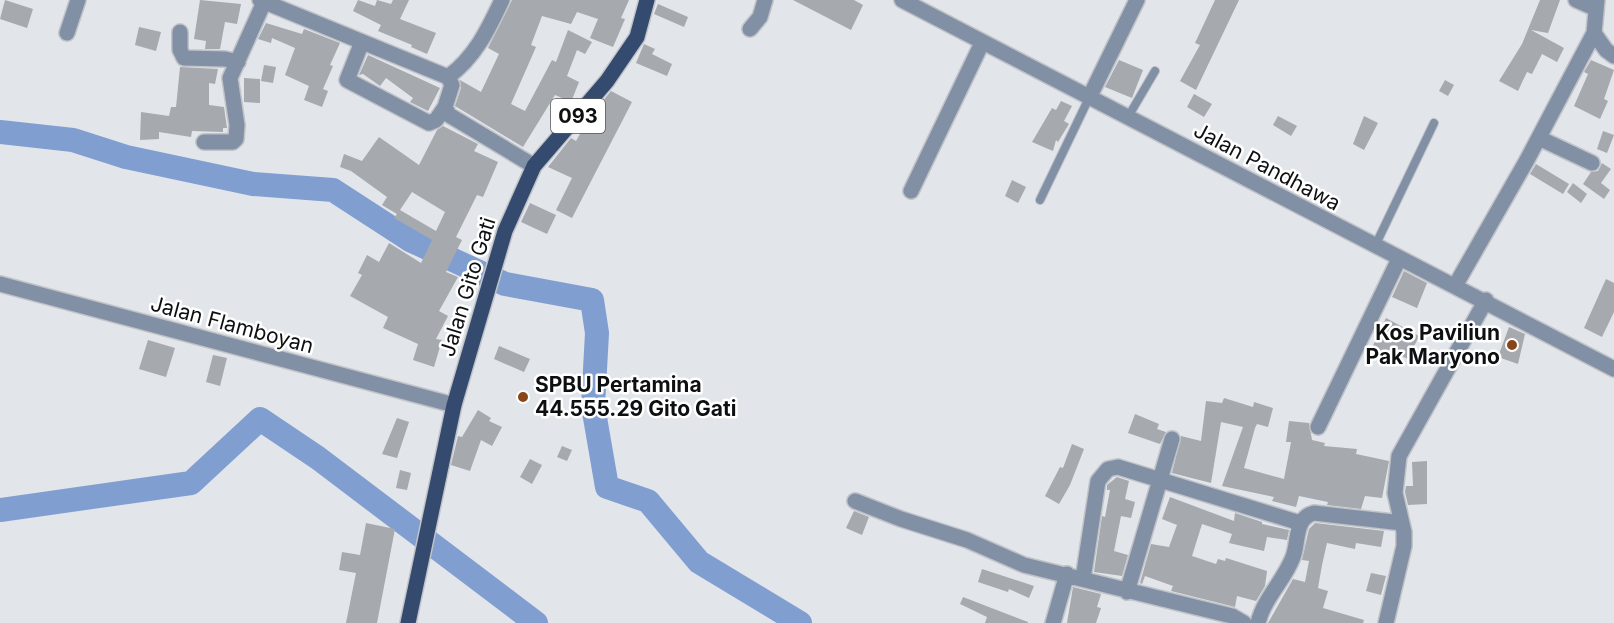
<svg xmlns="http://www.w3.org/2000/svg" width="1614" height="623" font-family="Inter,sans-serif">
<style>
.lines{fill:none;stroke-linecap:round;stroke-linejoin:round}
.river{stroke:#809ed0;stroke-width:24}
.building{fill:#a6a9ae;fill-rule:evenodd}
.service-casing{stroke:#c0c3c7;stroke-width:10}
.minor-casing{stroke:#c0c3c7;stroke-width:18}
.primary-casing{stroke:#c0c3c7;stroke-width:18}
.service{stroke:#8290a6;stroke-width:8}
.minor{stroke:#8290a6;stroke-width:15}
.primary{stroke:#344a6f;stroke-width:15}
.poi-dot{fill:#884517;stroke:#fff;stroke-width:2}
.labels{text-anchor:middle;stroke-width:5;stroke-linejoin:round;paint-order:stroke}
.shield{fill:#fff;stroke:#565758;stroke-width:1.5}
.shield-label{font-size:20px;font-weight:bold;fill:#0e0f10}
.street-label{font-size:21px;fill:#0e0f10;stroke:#fff}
.poi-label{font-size:21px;font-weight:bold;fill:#0e0f10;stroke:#fff;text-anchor:end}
</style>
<rect width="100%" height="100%" fill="#e2e5ea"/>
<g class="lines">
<path class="river" d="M 0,132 L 73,140 L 126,157 L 253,184 L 333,190 L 410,240 L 505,284 L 592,300 L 597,333 L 593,406 L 607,487 L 648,501 L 699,562 L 800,623
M 0,510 L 191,483 L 260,419 L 318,458 L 536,623"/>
</g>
<path class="building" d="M 5,0 L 33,9 L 27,28 L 0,19 Z
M 200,0 L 241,4 L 237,24 L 225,22 L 220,49 L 205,49 L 206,41 L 194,39 Z
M 358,0 L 375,6 L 377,0 L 391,4 L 393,0 L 409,0 L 400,19 L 436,33 L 427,54 L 411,47 L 412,45 L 378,31 L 381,25 L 353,11 Z
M 512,0 L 629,0 L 621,18 L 625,19 L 613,47 L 590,38 L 598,19 L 577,12 L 571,24 L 542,16 L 531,45 L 536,47 L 511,104 L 525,111 L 552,60 L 556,62 L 568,30 L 592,42 L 585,54 L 577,50 L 567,76 L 579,82 L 571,102 L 555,95 L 523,147 L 455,106 L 461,88 L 460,80 L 481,92 L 499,54 L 488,48 Z
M 793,0 L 854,0 L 863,5 L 851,30 Z
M 1215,0 L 1239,0 L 1196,90 L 1180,81 L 1200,45 L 1195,43 Z
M 1540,0 L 1560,0 L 1548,33 L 1531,30 L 1564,48 L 1557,62 L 1542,54 L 1532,74 L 1527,72 L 1518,91 L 1499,81 L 1522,44 Z
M 658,4 L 688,17 L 684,27 L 654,14 Z
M 266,23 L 302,34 L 304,29 L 340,43 L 330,65 L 333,66 L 323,89 L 328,91 L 322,107 L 304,100 L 309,86 L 285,75 L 295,48 L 272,38 L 271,43 L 258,39 Z
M 139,27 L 161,32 L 156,51 L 135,45 Z
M 644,44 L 655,49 L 652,54 L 672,64 L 667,76 L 636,63 Z
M 368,55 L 440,88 L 428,111 L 410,102 L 413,98 L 386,78 L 380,86 L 363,74 L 359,75 Z
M 1119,60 L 1143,70 L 1132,98 L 1105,87 Z
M 1591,60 L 1614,70 L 1604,99 L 1608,101 L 1600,119 L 1574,106 L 1588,74 L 1584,72 Z
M 264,65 L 276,67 L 273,83 L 261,81 Z
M 180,67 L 218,69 L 215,84 L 209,83 L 209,105 L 224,107 L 227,128 L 223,128 L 223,132 L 192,131 L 191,137 L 159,132 L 159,139 L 140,140 L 141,112 L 169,116 L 171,107 L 176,107 Z
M 244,78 L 260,79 L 260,103 L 244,102 Z
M 1445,80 L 1454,85 L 1448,96 L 1439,91 Z
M 611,91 L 632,102 L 572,218 L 556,210 L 572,178 L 548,167 L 571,138 L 576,141 L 589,118 Z
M 1194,94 L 1212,104 L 1204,117 L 1187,107 Z
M 1061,101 L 1072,106 L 1064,121 L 1069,124 L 1058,142 L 1056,140 L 1053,151 L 1032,142 L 1052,108 L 1056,110 Z
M 1278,116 L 1297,126 L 1291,136 L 1273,125 Z
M 1364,116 L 1378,123 L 1364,150 L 1353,144 Z
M 443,126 L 478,144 L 474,151 L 498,162 L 483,197 L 477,195 L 456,237 L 462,240 L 446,272 L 458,277 L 439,311 L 448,316 L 436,339 L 442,340 L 434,367 L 413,360 L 418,344 L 383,328 L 388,317 L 350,296 L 362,275 L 358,273 L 367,255 L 379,262 L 389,243 L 421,263 L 432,240 L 394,218 L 397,214 L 382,205 L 387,197 L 351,171 L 340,167 L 344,154 L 362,161 L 379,137 L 419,165 L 437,130 ZM 412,192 L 445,212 L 436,231 L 400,210 Z
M 1603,131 L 1614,135 L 1607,153 L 1597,149 Z
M 1602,163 L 1611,169 L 1601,183 L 1610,190 L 1604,199 L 1583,184 L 1591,172 L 1598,171 Z
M 1536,164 L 1569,184 L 1563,194 L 1530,174 Z
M 1012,180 L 1026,187 L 1018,203 L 1005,196 Z
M 1573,183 L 1587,194 L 1581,203 L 1567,192 Z
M 530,203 L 556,215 L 547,234 L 521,222 Z
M 1404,271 L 1427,283 L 1417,308 L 1392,297 Z
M 1606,279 L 1614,283 L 1614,312 L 1602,337 L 1584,328 Z
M 1386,318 L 1419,336 L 1408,359 L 1389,350 L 1385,351 L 1381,360 L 1369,354 Z
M 1509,327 L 1525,334 L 1518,364 L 1498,357 Z
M 148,340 L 175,348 L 166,377 L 139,369 Z
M 499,346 L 530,359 L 524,372 L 494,359 Z
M 213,355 L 227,358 L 220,386 L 206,382 Z
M 1224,398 L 1253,407 L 1254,402 L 1273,408 L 1268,427 L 1257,424 L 1255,428 L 1244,468 L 1284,479 L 1291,442 L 1286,442 L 1289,421 L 1309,423 L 1312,440 L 1325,443 L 1324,446 L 1357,449 L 1356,454 L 1389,461 L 1382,498 L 1365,496 L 1361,509 L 1327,505 L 1328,502 L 1299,496 L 1296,507 L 1272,501 L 1274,497 L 1222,486 L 1243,427 L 1221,422 L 1211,483 L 1172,473 L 1181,436 L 1201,441 L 1206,401 L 1222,403 Z
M 478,410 L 491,418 L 489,421 L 502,427 L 492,446 L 481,440 L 470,471 L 451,465 L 458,436 L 462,437 Z
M 1135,414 L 1159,424 L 1157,429 L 1166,432 L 1160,444 L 1128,433 Z
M 397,418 L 409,422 L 397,458 L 382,454 Z
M 1072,444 L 1084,449 L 1070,485 L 1059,504 L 1045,496 L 1060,467 L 1063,468 Z
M 562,446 L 572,450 L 567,461 L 557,457 Z
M 530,459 L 542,465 L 532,484 L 520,477 Z
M 1427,461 L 1427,504 L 1408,505 L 1405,492 L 1406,486 L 1413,486 L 1412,462 Z
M 400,470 L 411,473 L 407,490 L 396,488 Z
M 1117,477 L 1129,481 L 1125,499 L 1135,502 L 1131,518 L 1121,516 L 1114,551 L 1128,555 L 1122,576 L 1094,572 L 1102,516 L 1105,517 L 1110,490 L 1107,490 L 1107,485 Z
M 1170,497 L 1234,521 L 1235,513 L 1262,522 L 1262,524 L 1289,530 L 1287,540 L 1267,537 L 1264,551 L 1229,543 L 1232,534 L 1202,524 L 1192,556 L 1216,564 L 1218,559 L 1225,561 L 1226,558 L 1267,571 L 1265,586 L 1256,601 L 1237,596 L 1235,607 L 1171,591 L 1173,586 L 1145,576 L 1142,584 L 1140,583 L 1151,544 L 1169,547 L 1177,525 L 1162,519 Z
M 854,511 L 869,517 L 862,535 L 846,528 Z
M 366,523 L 395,529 L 377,623 L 346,623 L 356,573 L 339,570 L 342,552 L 360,555 Z
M 1315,523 L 1384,531 L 1381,547 L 1356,543 L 1355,549 L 1327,543 L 1322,565 L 1318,588 L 1328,591 L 1323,608 L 1364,620 L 1363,623 L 1268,623 L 1293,579 L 1305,582 L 1309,561 L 1302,560 L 1309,529 Z
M 982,569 L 1034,586 L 1029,598 L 1009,589 L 1008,592 L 978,582 Z
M 1371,573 L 1386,576 L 1381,595 L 1366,591 Z
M 1073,587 L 1101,594 L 1097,607 L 1101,608 L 1096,623 L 1067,623 Z
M 963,597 L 1028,622 L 1028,623 L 985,623 L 987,617 L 960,604 Z"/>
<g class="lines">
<g class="service-casing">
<path id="service" d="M 1128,117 L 1155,71
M 1040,200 L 1089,98
M 1375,246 L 1434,123"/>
</g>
<g class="minor-casing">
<path id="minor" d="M 260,0 L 448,77 L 452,85 L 445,107 L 449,115 L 534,166
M 902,0 L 1614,369
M 1576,0 L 1594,8
M 750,29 L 760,17 L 765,0
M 180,32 L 180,50 L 184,58 L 225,59 L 238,62
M 67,33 L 78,0
M 1594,33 L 1606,50 L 1614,56
M 362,42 L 347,80 L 429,123 L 436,120 L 445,107
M 448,77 C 475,57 488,30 502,0
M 1089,98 L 1137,0
M 1539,138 L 1592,163
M 204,142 L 233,142 L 236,139 L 237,125 L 230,78 L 265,0
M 911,191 L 982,43
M 0,284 L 454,405
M 1455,286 L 1527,160 L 1594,33 L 1597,0
M 1318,427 L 1399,259
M 855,501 L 901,519 L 967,540 L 1024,565 L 1232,616 L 1244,623
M 1083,579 L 1098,481 L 1108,469 L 1118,467 L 1300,523
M 1127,592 L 1172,439
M 1053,623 L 1067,574
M 1258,623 C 1264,598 1284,581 1293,557 C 1299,542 1294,518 1314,513 L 1402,523
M 1386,623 L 1404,546 L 1404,532 L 1395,493 L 1399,456 L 1486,300"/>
</g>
<g class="primary-casing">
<path id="primary" d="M 408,623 L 454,405 L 505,231 L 534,166 L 607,81 L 637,37 L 647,0"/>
</g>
<use href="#service" class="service"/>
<use href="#minor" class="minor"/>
<use href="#primary" class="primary"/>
</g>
<g class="poi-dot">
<circle cx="1512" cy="345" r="6"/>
<circle cx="523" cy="397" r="6"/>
</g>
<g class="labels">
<rect class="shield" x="551" y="99" width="54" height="34" rx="4.5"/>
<g class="shield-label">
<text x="578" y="123">093</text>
</g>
<g class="street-label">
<text transform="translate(1267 167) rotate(28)" y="7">Jalan Pandhawa</text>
<text transform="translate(468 287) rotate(-73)" y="7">Jalan Gito Gati</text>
<text transform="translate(232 325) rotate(15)" y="7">Jalan Flamboyan</text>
</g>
<g class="poi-label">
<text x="1500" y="340">Kos Paviliun<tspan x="1500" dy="24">Pak Maryono</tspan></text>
<text x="535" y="392" text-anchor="start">SPBU Pertamina<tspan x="535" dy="24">44.555.29 Gito Gati</tspan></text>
</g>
</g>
</svg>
